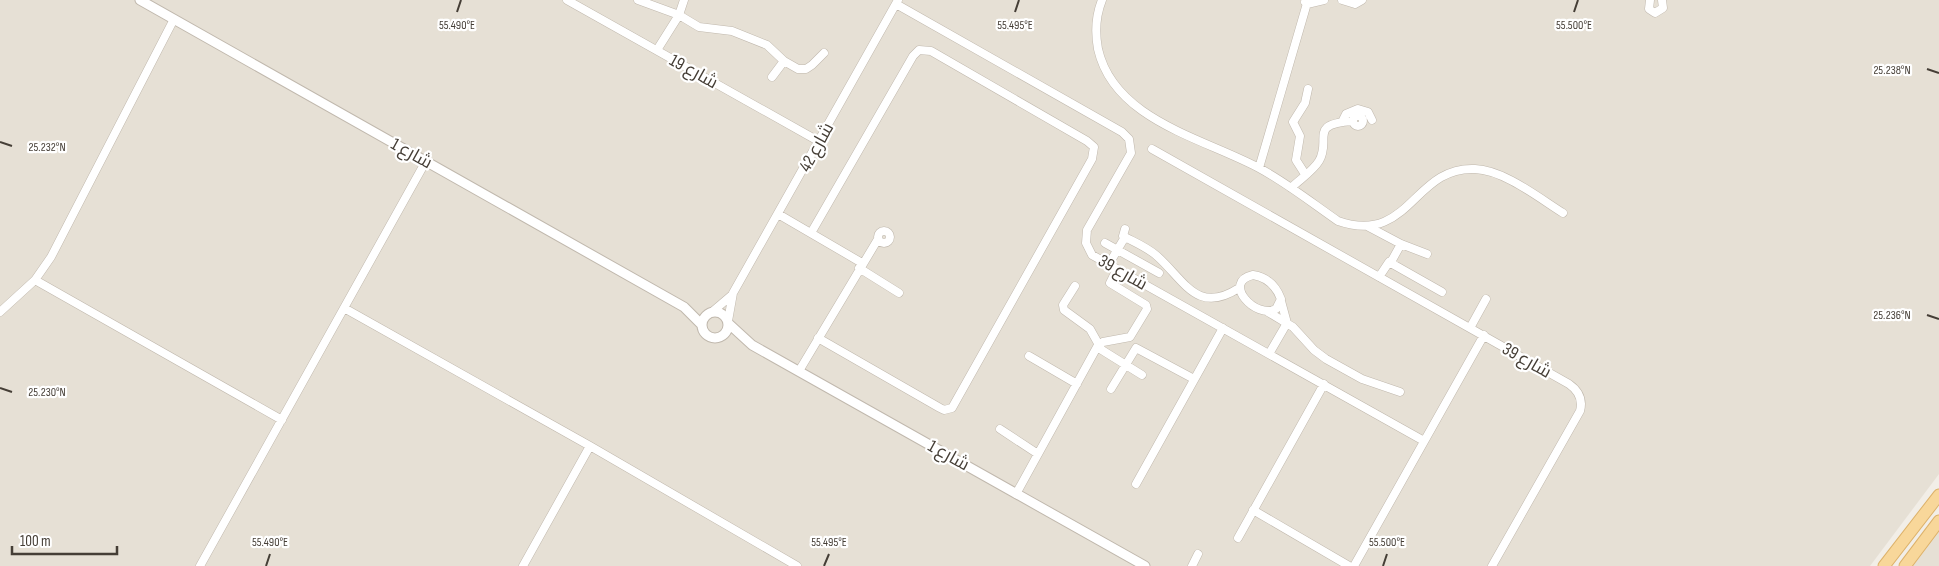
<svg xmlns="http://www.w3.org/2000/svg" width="1939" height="566" font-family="'Sofia Sans Condensed',Cairo,sans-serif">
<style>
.residential{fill:#e6e0d5}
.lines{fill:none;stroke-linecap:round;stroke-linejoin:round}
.minor-casing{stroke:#c0b8ad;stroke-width:9}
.tertiary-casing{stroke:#c0b8ad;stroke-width:11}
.primary-casing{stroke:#ddb26b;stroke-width:13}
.minor{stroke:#fff;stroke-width:8}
.tertiary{stroke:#fff;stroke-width:9}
.primary{stroke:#f8d79a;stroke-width:11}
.ticks{fill:none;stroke:#453e36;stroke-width:2}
.labels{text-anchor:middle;stroke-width:4.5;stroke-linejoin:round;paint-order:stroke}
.street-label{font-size:18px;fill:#453e36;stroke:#fff}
.ticks-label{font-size:12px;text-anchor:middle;fill:#453e36;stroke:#fff;stroke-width:4.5;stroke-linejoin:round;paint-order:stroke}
</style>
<rect width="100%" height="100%" fill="#f2eee7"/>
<path class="residential" d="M 0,0 L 1939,0 L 1939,474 L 1870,566 L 0,566 Z
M 1939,532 L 1939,566 L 1913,566 Z"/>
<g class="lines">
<g class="minor-casing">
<path id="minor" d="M 567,0 L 820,142
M 638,0 L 679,15 L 699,27 L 732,31 L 767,45 L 784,61 L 798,69 L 806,69 L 812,65 L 824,53
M 1102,0 C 1096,15 1095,33 1098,49 C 1114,120 1203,138 1259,168 C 1287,183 1312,203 1338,221 C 1410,246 1413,166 1475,169 C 1504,170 1539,198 1563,213
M 1342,0 L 1355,4 L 1362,0
M 1650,0 L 1649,9 L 1655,13 L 1663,8 L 1662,0
M 1305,2 L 1307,4 L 1324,0
M 896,4 L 1122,132 L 1129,139 L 1131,153 L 1087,230 L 1086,243 L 1092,255 L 1424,441
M 657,50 L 679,15 L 684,0
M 772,77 L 784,61
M1353 121a5 5 0 1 1 10 0a5 5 0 1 1-10 0Z
M 1342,122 L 1346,114 L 1358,109 L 1368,112 L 1372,120
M 1152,149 L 1569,384 C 1579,391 1583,400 1580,411 L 1492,566
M 1259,168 L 1308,0
M 1305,174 L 1296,160 L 1300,136 L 1293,122 L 1305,103 L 1308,89
M 1291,188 C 1299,180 1313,171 1319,161 C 1332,139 1307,124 1353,121
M 778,214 L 862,263
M 1367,226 L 1401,244 L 1427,254
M 1125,229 L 1123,236 C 1134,242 1147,247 1157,256 C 1185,281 1197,315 1239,288
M878 237a6 6 0 1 1 12 0a6 6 0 1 1-12 0Z
M 811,233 L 913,56 L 919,50 L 931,51 L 1087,141 L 1094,147 L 1092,159 L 952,408 L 944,410 L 940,408 L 818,338
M 1105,243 L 1159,273
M 1391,262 L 1401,244
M 1109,264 L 1125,237
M 859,268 L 899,293
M 1253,275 C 1267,277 1276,286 1281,299 L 1276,309 C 1256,320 1221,282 1253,275 Z
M 1379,277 L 1389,262 L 1442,292
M 35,280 L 282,420
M 1075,286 L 1063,305 L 1064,310 L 1090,329 L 1099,345
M 1281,301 L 1287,323
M 344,308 L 590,446 L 797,566
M 0,312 L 35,280 L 51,257 L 174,19
M 712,312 L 732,295
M 1268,312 L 1293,327 L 1314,350 L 1326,359 L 1362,379 L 1400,392
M 728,321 L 733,293 L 898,0
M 1470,328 L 1486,299
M 1097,347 L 1142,375
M 1269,354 L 1287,323
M 1029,356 L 1077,384
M 799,371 L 878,239
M 1111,389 L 1136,348 L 1194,379
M 1000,429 L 1038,454
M 1136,484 L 1223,328
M 1016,494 L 1097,347 L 1103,342 L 1130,337 L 1147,309 L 1146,305 L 1110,283 L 1117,269
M 1253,510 L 1349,566
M 1238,538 L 1324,384
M 200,566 L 426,161
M 523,566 L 590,446
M 1192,566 L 1198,554
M 1354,566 L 1484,335"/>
</g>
<g class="tertiary-casing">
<path id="tertiary" d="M 140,0 L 684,307 L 702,325
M702 325a13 13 0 1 1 26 0a13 13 0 1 1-26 0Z
M 728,323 L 752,345 L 1145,566"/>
</g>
<g class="primary-casing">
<path id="primary" d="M 1884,566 L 1939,495
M 1905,566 L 1939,521"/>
</g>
<use href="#minor" class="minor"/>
<use href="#tertiary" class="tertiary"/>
<use href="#primary" class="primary"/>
</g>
<path class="ticks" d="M 457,12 L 461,0M 1015,12 L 1019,0M 1574,12 L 1578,0M 1927,69 L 1939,73M 0,142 L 12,146M 1927,315 L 1939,319M 0,388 L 12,392M 266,566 L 270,554M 824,566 L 829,554M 1383,566 L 1387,554"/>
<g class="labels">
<g class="street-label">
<text transform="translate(694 71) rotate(29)" y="6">شارع 19</text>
<text transform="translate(816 147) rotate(-61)" y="6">شارع 42</text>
<text transform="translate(412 153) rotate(29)" y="6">شارع 1</text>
<text transform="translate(1123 272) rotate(30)" y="6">شارع 39</text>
<text transform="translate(1527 360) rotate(30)" y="6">شارع 39</text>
<text transform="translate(949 455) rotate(29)" y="6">شارع 1</text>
</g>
</g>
<g class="ticks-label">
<text x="457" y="29">55.490°E</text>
<text x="1015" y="29">55.495°E</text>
<text x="1574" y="29">55.500°E</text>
<text x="1892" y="74">25.238°N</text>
<text x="47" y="151">25.232°N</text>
<text x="1892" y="319">25.236°N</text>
<text x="47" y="396">25.230°N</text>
<text x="270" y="546">55.490°E</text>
<text x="829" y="546">55.495°E</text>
<text x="1387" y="546">55.500°E</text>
</g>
<path d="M12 546v8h105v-8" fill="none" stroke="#453e36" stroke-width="2.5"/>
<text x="20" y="546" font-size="15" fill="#453e36" stroke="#ffffff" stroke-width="4" paint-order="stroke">100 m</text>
</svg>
